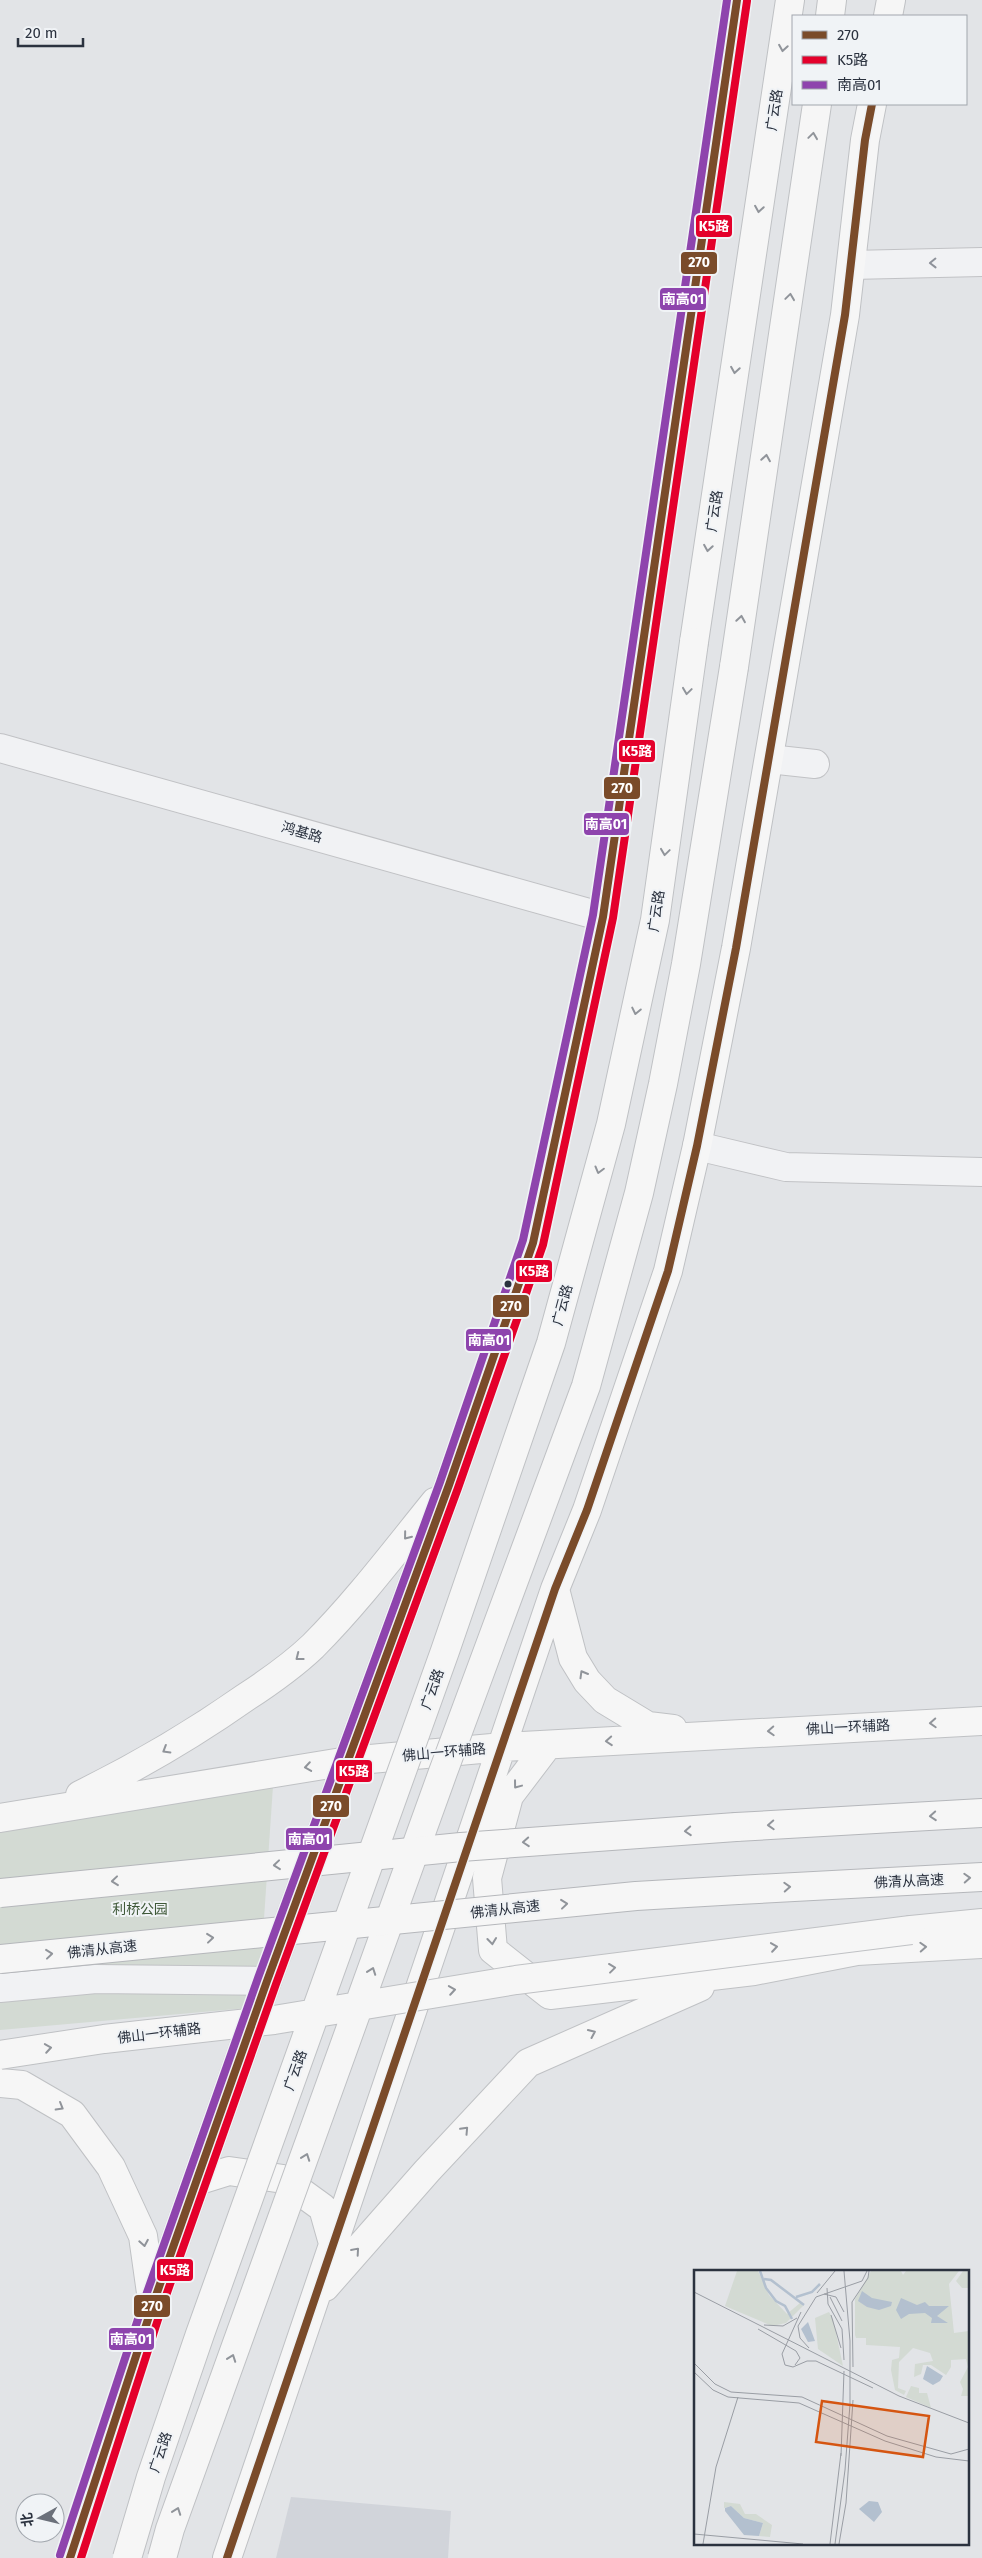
<svg xmlns="http://www.w3.org/2000/svg" width="982" height="2558" font-family="'Fira Sans','Noto Sans SC',sans-serif">
<style>
.built{fill:#d1d4da}
.green{fill:#d3dad3}
.lines{fill:none;stroke-linecap:round;stroke-linejoin:round}
.minor-casing{stroke:#c1c2c5;stroke-width:30}
.major-casing{stroke:#bfc1c4;stroke-width:30}
.highway-casing{stroke:#b5b7bb;stroke-width:30}
.minor{stroke:#f1f2f4;stroke-width:28}
.major{stroke:#f6f6f6;stroke-width:28}
.highway{stroke:#f6f6f6;stroke-width:28}
.major-bridge-casing{stroke:#bfc1c4;stroke-width:30;stroke-linecap:butt}
.highway-bridge-casing{stroke:#b5b7bb;stroke-width:30;stroke-linecap:butt}
.major-bridge{stroke:#f6f6f6;stroke-width:28}
.highway-bridge{stroke:#f6f6f6;stroke-width:28}
.bus-1-casing{stroke:#f0f3f6;stroke-width:11}
.bus-2-casing{stroke:#f0f3f6;stroke-width:11}
.bus-3-casing{stroke:#f0f3f6;stroke-width:11}
.bus-1{stroke:#7a4b2a;stroke-width:8}
.bus-2{stroke:#e4002b;stroke-width:8}
.bus-3{stroke:#8e44ad;stroke-width:8}
.oneway{stroke:#90949a}
.oneway2{stroke:#8e929a}
.bus-dot{fill:#2b323f;stroke:#f0f3f6;stroke-width:2}
.labels{text-anchor:middle;stroke-width:4;stroke-linejoin:round;paint-order:stroke}
.street-label{font-size:14px;fill:#2b323f;stroke:#f0f3f6}
.park-label{font-size:14px;fill:#3f5939;stroke:#f0f3f6}
.inset-river{fill:none;stroke:#b3c0cf;stroke-width:2.5}
.inset-road{fill:none;stroke:#999da4;stroke-width:1}
.view{fill:#d55511;fill-opacity:0.15;stroke:#d55511;stroke-width:2.5}
.inset-edge{fill:none;stroke:#2b323f;stroke-width:2.5}
.line-badge{stroke:#f0f3f6;stroke-width:2}
.badge-label{font-size:14px;text-anchor:middle;font-weight:bold;fill:#fff}
</style>
<rect width="100%" height="100%" fill="#e2e4e7"/>
<path class="built" d="M 291,2497 L 451,2511 L 448,2558 L 276,2558 Z"/>
<path class="green" d="M 273,1786 L 258,2007 L 0,2030 L 0,1814 Z"/>
<g class="lines">
<g class="minor-casing">
<path id="minor" d="M 851,265 L 982,262
M 0,748 L 603,917
M 769,759 L 815,764
M 697,1146 L 786,1167 L 982,1172
M 0,1988 L 96,1979 L 267,1981"/>
</g>
<g class="major-casing">
<path id="major" d="M 830,16 L 832,0
M 888,16 L 891,0
M 694,642 L 790,0
M 734,667 L 817,104
M 555,1589 L 573,1658 L 587,1681 L 605,1700 L 648,1726 L 673,1729
M 547,1746 L 509,1796 L 487,1878 L 493,1950 L 550,1995 L 754,1971 L 857,1951 L 982,1944
M 80,1795 C 139,1766 192,1735 246,1697 C 269,1682 293,1665 313,1646 C 357,1602 396,1550 435,1502
M 0,1818 L 348,1761 L 503,1747 L 982,1721
M 911,1930 L 982,1923
M 0,2083 L 22,2085 L 72,2114 L 111,2167 L 143,2236 L 152,2300
M 197,2181 L 229,2171 L 283,2179 L 323,2208 L 334,2247
M 325,2287 L 427,2171 L 528,2063 L 700,1987
M 70,2558 L 153,2304 L 267,1981 L 449,1485 L 533,1243 L 603,917 L 737,0
M 227,2558 L 555,1589 L 587,1510 L 668,1271 L 697,1146 L 736,948 L 845,315 L 865,140 L 872,104"/>
</g>
<g class="highway-casing">
<path id="highway" d="M 736,1827 L 982,1813
M 738,1890 L 982,1877"/>
</g>
<use href="#minor" class="minor"/>
<use href="#major" class="major"/>
<use href="#highway" class="highway"/>
<g class="major-bridge-casing">
<path id="major-bridge" d="M 0,2055 L 104,2039 L 274,2020 L 516,1980 L 911,1930
M 127,2558 L 151,2477 L 200,2334 L 445,1651 L 551,1343 L 611,1124 L 655,920 L 694,642
M 162,2558 L 170,2529 L 443,1772 L 586,1386 L 639,1193 L 663,1084 L 686,964 L 734,667"/>
</g>
<g class="highway-bridge-casing">
<path id="highway-bridge" d="M 0,1893 L 461,1847 L 736,1827
M 0,1959 L 636,1896 L 738,1890"/>
</g>
<use href="#major-bridge" class="major-bridge"/>
<use href="#highway-bridge" class="highway-bridge"/>
<g class="bus-1-casing">
<path id="bus-1" d="M 70,2558 L 153,2304 L 267,1981 L 449,1485 L 533,1243 L 603,917 L 737,0
M 227,2558 L 555,1589 L 587,1510 L 668,1271 L 697,1146 L 736,948 L 845,315 L 865,140 L 872,104"/>
</g>
<g class="bus-2-casing">
<path id="bus-2" d="M 81,2558 L 162,2307 L 276,1984 L 458,1488 L 543,1245 L 613,918 L 747,1"/>
</g>
<g class="bus-3-casing">
<path id="bus-3" d="M 60,2555 L 144,2301 L 258,1978 L 440,1482 L 523,1240 L 593,915 L 727,0"/>
</g>
<use href="#bus-1" class="bus-1"/>
<use href="#bus-2" class="bus-2"/>
<use href="#bus-3" class="bus-3"/>
</g>
<defs><path id="oneway-chevron" d="M-2-3.5L2.5 0L-2 3.5" fill="none" stroke-width="1.6" stroke-linecap="round" stroke-linejoin="round" transform="scale(1.25)"/></defs>
<g class="oneway">
<use href="#oneway-chevron" transform="translate(783 48) rotate(99)"/>
<use href="#oneway-chevron" transform="translate(813 136) rotate(-82)"/>
<use href="#oneway-chevron" transform="translate(759 209) rotate(99)"/>
<use href="#oneway-chevron" transform="translate(790 297) rotate(-82)"/>
<use href="#oneway-chevron" transform="translate(735 370) rotate(99)"/>
<use href="#oneway-chevron" transform="translate(766 458) rotate(-81)"/>
<use href="#oneway-chevron" transform="translate(708 548) rotate(99)"/>
<use href="#oneway-chevron" transform="translate(741 619) rotate(-81)"/>
<use href="#oneway-chevron" transform="translate(687 691) rotate(98)"/>
<use href="#oneway-chevron" transform="translate(665 852) rotate(98)"/>
<use href="#oneway-chevron" transform="translate(636 1011) rotate(102)"/>
<use href="#oneway-chevron" transform="translate(599 1170) rotate(105)"/>
<use href="#oneway-chevron" transform="translate(407 1536) rotate(129)"/>
<use href="#oneway-chevron" transform="translate(299 1657) rotate(142)"/>
<use href="#oneway-chevron" transform="translate(583 1674) rotate(-120)"/>
<use href="#oneway-chevron" transform="translate(933 1723) rotate(177)"/>
<use href="#oneway-chevron" transform="translate(771 1731) rotate(177)"/>
<use href="#oneway-chevron" transform="translate(609 1741) rotate(176)"/>
<use href="#oneway-chevron" transform="translate(166 1750) rotate(149)"/>
<use href="#oneway-chevron" transform="translate(308 1767) rotate(171)"/>
<use href="#oneway-chevron" transform="translate(517 1785) rotate(127)"/>
<use href="#oneway-chevron" transform="translate(933 1816) rotate(176)"/>
<use href="#oneway-chevron" transform="translate(771 1825) rotate(177)"/>
<use href="#oneway-chevron" transform="translate(688 1831) rotate(176)"/>
<use href="#oneway-chevron" transform="translate(526 1842) rotate(176)"/>
<use href="#oneway-chevron" transform="translate(277 1865) rotate(174)"/>
<use href="#oneway-chevron" transform="translate(967 1878) rotate(-3)"/>
<use href="#oneway-chevron" transform="translate(115 1881) rotate(174)"/>
<use href="#oneway-chevron" transform="translate(787 1887) rotate(-3)"/>
<use href="#oneway-chevron" transform="translate(564 1904) rotate(-6)"/>
<use href="#oneway-chevron" transform="translate(210 1938) rotate(-6)"/>
<use href="#oneway-chevron" transform="translate(492 1941) rotate(84)"/>
<use href="#oneway-chevron" transform="translate(774 1947) rotate(-8)"/>
<use href="#oneway-chevron" transform="translate(923 1947) rotate(-3)"/>
<use href="#oneway-chevron" transform="translate(49 1954) rotate(-6)"/>
<use href="#oneway-chevron" transform="translate(612 1968) rotate(-7)"/>
<use href="#oneway-chevron" transform="translate(372 1971) rotate(-70)"/>
<use href="#oneway-chevron" transform="translate(452 1990) rotate(-9)"/>
<use href="#oneway-chevron" transform="translate(592 2033) rotate(-24)"/>
<use href="#oneway-chevron" transform="translate(48 2048) rotate(-9)"/>
<use href="#oneway-chevron" transform="translate(60 2107) rotate(30)"/>
<use href="#oneway-chevron" transform="translate(465 2130) rotate(-47)"/>
<use href="#oneway-chevron" transform="translate(306 2157) rotate(-70)"/>
<use href="#oneway-chevron" transform="translate(144 2243) rotate(80)"/>
<use href="#oneway-chevron" transform="translate(356 2251) rotate(-49)"/>
<use href="#oneway-chevron" transform="translate(232 2358) rotate(-70)"/>
<use href="#oneway-chevron" transform="translate(177 2511) rotate(-70)"/>
</g>
<use class="oneway2" href="#oneway-chevron" transform="translate(933 263) rotate(179)"/>
<circle class="bus-dot" cx="508" cy="1284" r="4.5"/>
<g class="labels">
<g class="street-label">
<text transform="translate(774 110) rotate(-81)" y="5">广云路</text>
<text transform="translate(714 511) rotate(-81)" y="5">广云路</text>
<text transform="translate(302 832) rotate(16)" y="5">鸿基路</text>
<text transform="translate(656 911) rotate(-81)" y="5">广云路</text>
<text transform="translate(562 1305) rotate(-75)" y="5">广云路</text>
<text transform="translate(432 1689) rotate(-70)" y="5">广云路</text>
<text transform="translate(848 1727) rotate(-3)" y="5">佛山一环辅路</text>
<text transform="translate(444 1752) rotate(-5)" y="5">佛山一环辅路</text>
<text transform="translate(909 1881) rotate(-3)" y="5">佛清从高速</text>
<text transform="translate(505 1909) rotate(-6)" y="5">佛清从高速</text>
<text transform="translate(102 1949) rotate(-6)" y="5">佛清从高速</text>
<text transform="translate(159 2033) rotate(-7)" y="5">佛山一环辅路</text>
<text transform="translate(295 2070) rotate(-70)" y="5">广云路</text>
<text transform="translate(160 2452) rotate(-71)" y="5">广云路</text>
</g>
<g class="park-label">
<text x="140" y="1914">利桥公园</text>
</g>
</g>
<g transform="translate(694 2270)">
<rect width="275" height="275" fill="#e2e4e7"/>
<path d="M 43,1 L 64,1 L 75,25 L 93,44 L 106,33 L 109,36 L 92,53 L 78,56 L 31,36 ZM 177,1 L 207,1 L 209,5 L 212,1 L 265,1 L 255,14 L 260,63 L 275,61 L 275,126 L 267,126 L 269,119 L 266,112 L 274,97 L 272,89 L 257,90 L 257,97 L 252,105 L 237,95 L 229,95 L 227,104 L 220,107 L 221,94 L 239,91 L 236,83 L 219,78 L 205,92 L 204,118 L 212,121 L 210,125 L 201,120 L 197,100 L 198,90 L 205,88 L 206,77 L 172,75 L 172,68 L 162,68 L 161,65 L 161,29 ZM 269,1 L 275,1 L 275,18 L 268,18 L 262,11 ZM 135,42 L 139,49 L 149,96 L 124,79 L 121,48 ZM 217,116 L 225,118 L 225,123 L 233,123 L 237,138 L 212,127 ZM 30,232 L 46,234 L 51,244 L 62,244 L 78,255 L 76,267 L 65,266 L 69,253 L 50,248 L 37,236 L 30,238 Z" fill="#d3dad3"/>
<path d="M 168,21 L 178,28 L 198,32 L 197,36 L 185,40 L 173,37 L 164,31 ZM 207,28 L 223,35 L 231,32 L 235,36 L 255,36 L 243,46 L 254,53 L 237,53 L 238,48 L 231,43 L 215,44 L 207,49 L 202,40 ZM 114,52 L 121,71 L 114,72 L 107,59 ZM 233,96 L 249,106 L 246,111 L 239,115 L 229,109 ZM 175,231 L 184,232 L 188,242 L 180,252 L 165,239 ZM 37,236 L 50,248 L 69,253 L 65,266 L 50,265 L 31,241 L 31,238 Z" fill="#b3c0cf"/>
<path class="inset-river" d="M 66,1 L 72,18 L 82,31 L 91,36 L 98,49M 70,9 L 77,10 L 110,35M 102,27 L 118,22 L 126,14"/>
<path class="inset-road" d="M 133,18 L 134,34 L 148,59 L 150,90M 0,22 L 205,126 L 275,153M 123,23 L 141,1M 130,24 L 142,27 L 150,42M 136,27 L 148,51M 107,42 L 88,84 L 91,95 L 99,97 L 113,91 L 122,91 L 179,118M 137,45 L 147,78M 70,55 L 89,56 L 103,48M 64,59 L 102,81 L 106,88 L 101,95M 115,78 L 106,68 L 104,56 L 122,27 L 168,11 L 173,1M 0,93 L 21,114 L 37,122 L 108,127 L 193,166 L 257,184 L 275,179M 159,97 L 158,32 L 174,8 L 175,1M 0,102 L 19,120 L 34,127 L 105,133 L 191,171 L 242,187 L 275,191M 147,186 L 150,101M 0,264 L 109,274M 9,274 L 22,197 L 44,127M 136,274 L 147,183M 141,274 L 151,200 L 156,134 L 156,71 L 150,1M 145,274 L 152,233 L 159,130"/>
<path class="view" d="M 128,131 L 235,146 L 229,187 L 122,172 Z"/>
<rect width="275" height="275" class="inset-edge"/>
</g>
<g class="line-badge">
<rect x="695" y="214" width="38" height="24" rx="5" fill="#e4002b"/>
<rect x="680" y="251" width="38" height="24" rx="5" fill="#7a4b2a"/>
<rect x="659" y="287" width="48" height="24" rx="5" fill="#8e44ad"/>
<rect x="618" y="739" width="38" height="24" rx="5" fill="#e4002b"/>
<rect x="603" y="776" width="38" height="24" rx="5" fill="#7a4b2a"/>
<rect x="583" y="812" width="47" height="24" rx="5" fill="#8e44ad"/>
<rect x="515" y="1259" width="38" height="24" rx="5" fill="#e4002b"/>
<rect x="492" y="1294" width="38" height="24" rx="5" fill="#7a4b2a"/>
<rect x="465" y="1328" width="47" height="24" rx="5" fill="#8e44ad"/>
<rect x="335" y="1759" width="38" height="24" rx="5" fill="#e4002b"/>
<rect x="312" y="1794" width="38" height="24" rx="5" fill="#7a4b2a"/>
<rect x="285" y="1827" width="48" height="24" rx="5" fill="#8e44ad"/>
<rect x="156" y="2258" width="38" height="24" rx="5" fill="#e4002b"/>
<rect x="133" y="2294" width="38" height="24" rx="5" fill="#7a4b2a"/>
<rect x="108" y="2327" width="47" height="24" rx="5" fill="#8e44ad"/>
</g>
<g class="badge-label">
<text x="714" y="231">K5路</text>
<text x="699" y="267">270</text>
<text x="683" y="304">南高01</text>
<text x="637" y="756">K5路</text>
<text x="622" y="793">270</text>
<text x="606" y="829">南高01</text>
<text x="534" y="1276">K5路</text>
<text x="511" y="1311">270</text>
<text x="489" y="1345">南高01</text>
<text x="354" y="1776">K5路</text>
<text x="331" y="1811">270</text>
<text x="309" y="1844">南高01</text>
<text x="175" y="2275">K5路</text>
<text x="152" y="2311">270</text>
<text x="131" y="2344">南高01</text>
</g>
<rect x="792" y="15" width="175" height="90" fill="#f0f3f6" stroke="#a1a6ad"/>
<rect x="802" y="31" width="25" height="8" fill="#7a4b2a" stroke="#a1a6ad"/>
<text x="837" y="40" font-size="15" fill="#2b323f">270</text>
<rect x="802" y="56" width="25" height="8" fill="#e4002b" stroke="#a1a6ad"/>
<text x="837" y="65" font-size="15" fill="#2b323f">K5路</text>
<rect x="802" y="81" width="25" height="8" fill="#8e44ad" stroke="#a1a6ad"/>
<text x="837" y="90" font-size="15" fill="#2b323f">南高01</text>
<g transform="translate(40 2518) rotate(262)"><circle r="24" fill="#f0f3f6" stroke="#a1a6ad"/>
<path d="M0-4L9 19L0 12L-9 19Z" fill="#6b707a"/>
<text y="-8" font-size="14" font-weight="bold" text-anchor="middle" fill="#2b323f">北</text>
</g>
<path d="M18 38v8h65v-8" fill="none" stroke="#2b323f" stroke-width="2.5"/>
<text x="25" y="38" font-size="15" fill="#2b323f" stroke="#f0f3f6" stroke-width="4" paint-order="stroke">20 m</text>
</svg>
